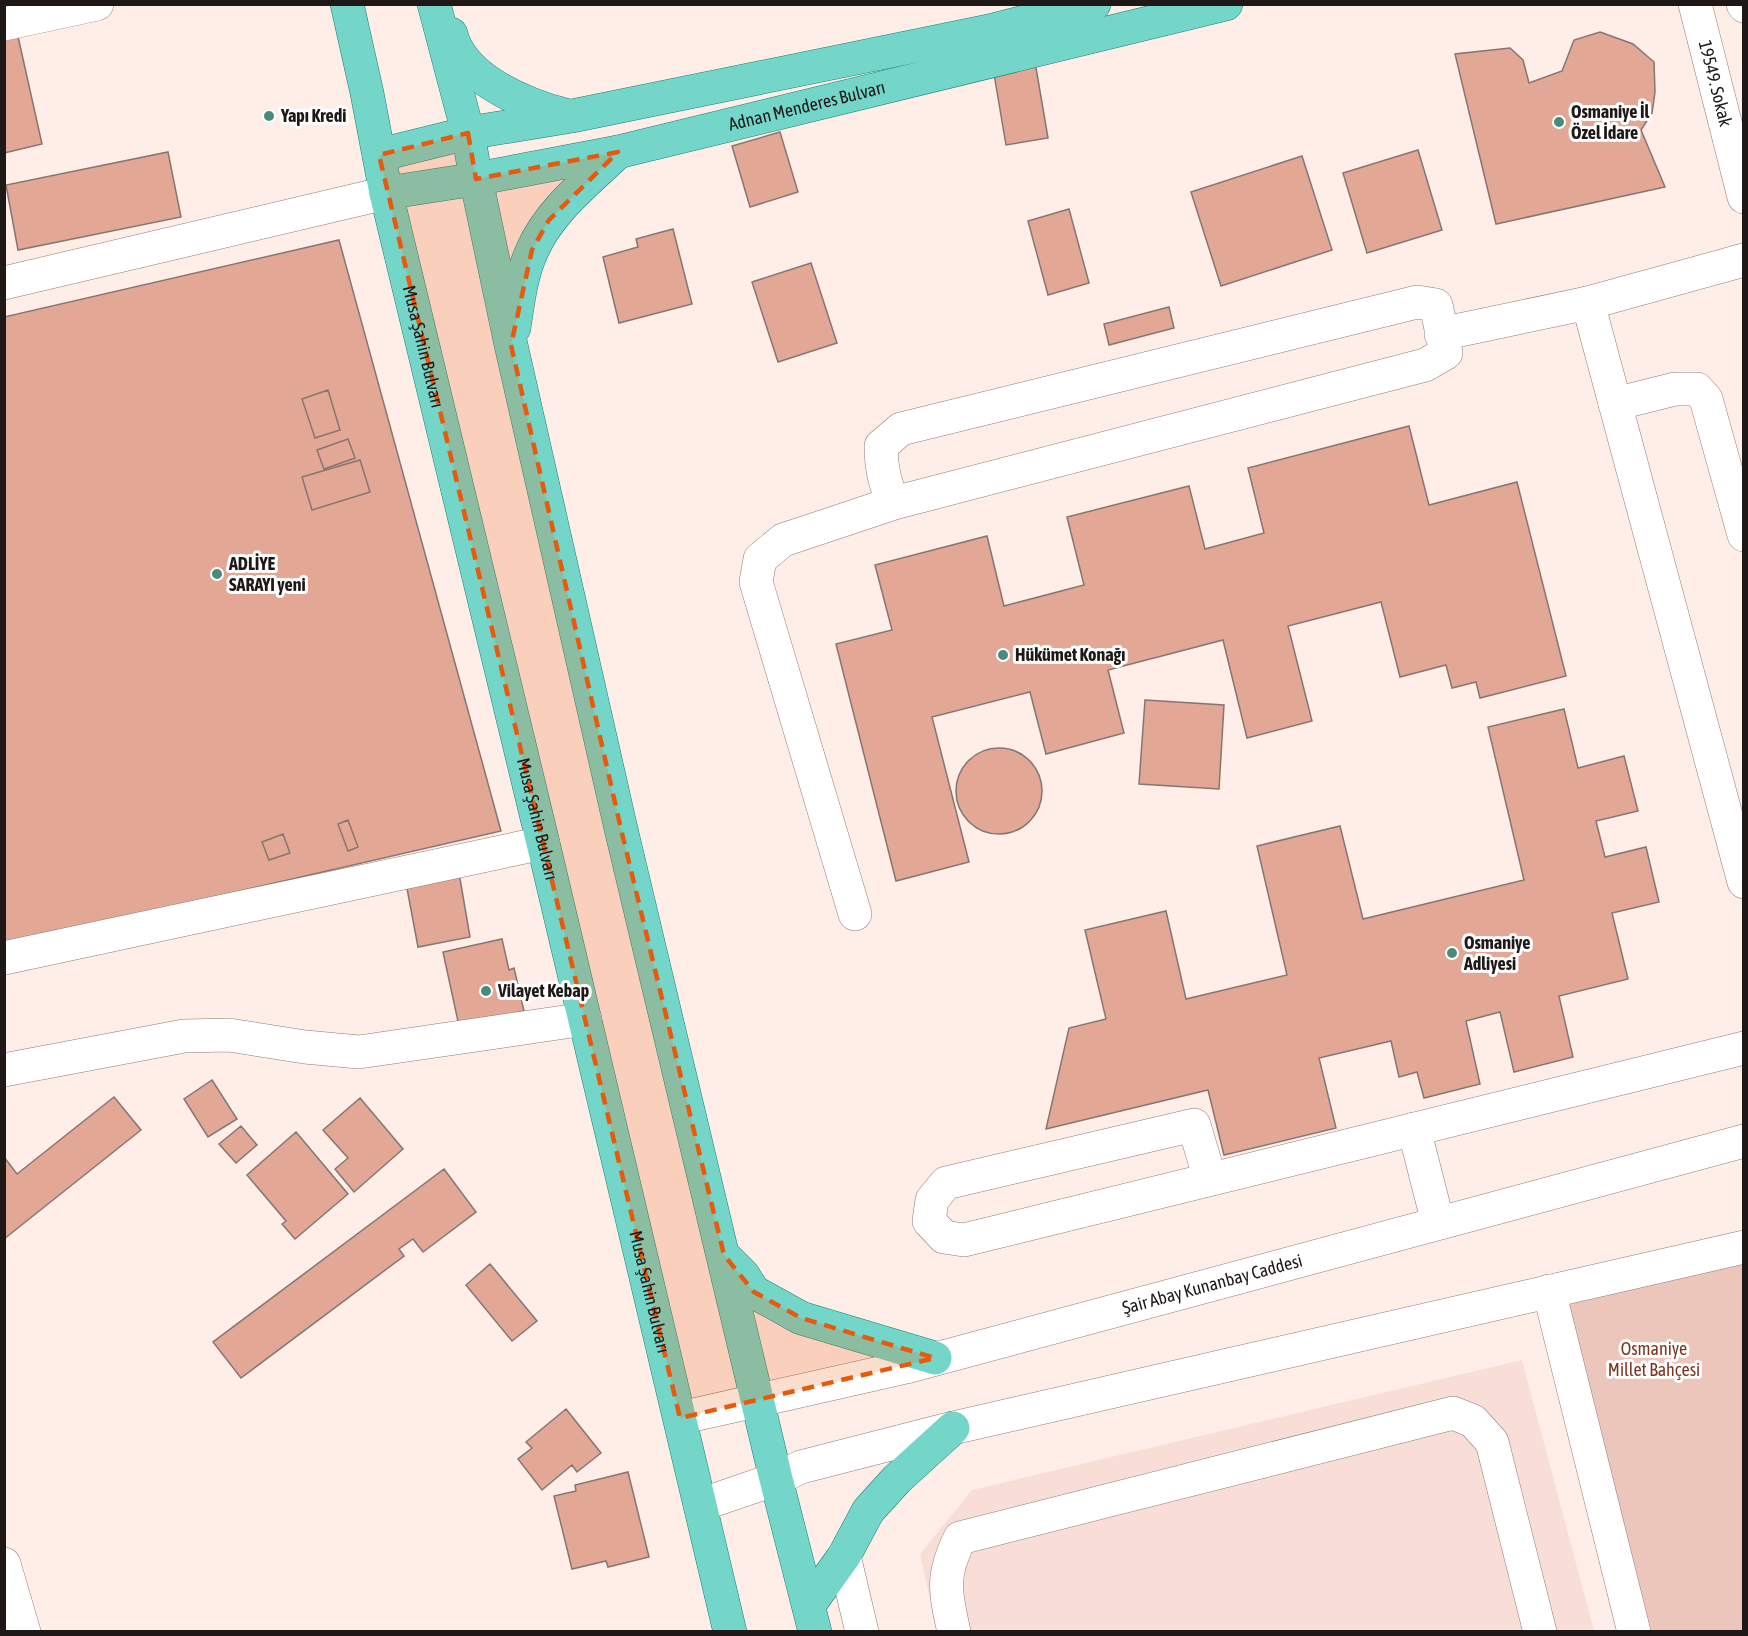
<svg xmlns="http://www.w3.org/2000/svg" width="1748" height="1636" font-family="'Asap Condensed',sans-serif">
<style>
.built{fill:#f9ded7}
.green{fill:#ecc6bb}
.building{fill:#e3a796;stroke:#867671;stroke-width:1.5}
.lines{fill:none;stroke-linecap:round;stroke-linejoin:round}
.minor-casing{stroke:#8c7c77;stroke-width:34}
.major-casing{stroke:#198273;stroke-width:34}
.minor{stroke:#fff;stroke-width:33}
.major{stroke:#73d6c9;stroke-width:33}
.marked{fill:#e8590c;fill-opacity:0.2;stroke:#e8590c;stroke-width:4.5;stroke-dasharray:12 8;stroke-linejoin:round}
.poi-dot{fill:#478b7e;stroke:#fff;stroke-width:2}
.labels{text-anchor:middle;stroke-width:6;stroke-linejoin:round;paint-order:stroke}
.street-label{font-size:18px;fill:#1e1817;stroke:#fff}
.poi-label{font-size:18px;font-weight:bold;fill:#1e1817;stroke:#fff;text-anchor:start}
.park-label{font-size:18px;fill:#7d3521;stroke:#fff}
</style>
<rect width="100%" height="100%" fill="#ffede8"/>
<path class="built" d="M 1522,1360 L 1594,1631 L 937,1631 L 920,1554 L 972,1490 Z"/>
<path class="green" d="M 1743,1243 L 1743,1631 L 1617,1631 L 1549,1291 Z"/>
<path class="building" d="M 17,32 L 42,144 L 4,153 L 4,35 Z
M 1600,32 L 1633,44 L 1654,62 L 1655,92 L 1652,113 L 1641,130 L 1665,187 L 1496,224 L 1455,54 L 1510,48 L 1523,60 L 1529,83 L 1562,71 L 1574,40 Z
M 1035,62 L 1048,138 L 1006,145 L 993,68 Z
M 780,132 L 798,192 L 750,207 L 732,146 Z
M 1418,150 L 1442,230 L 1367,253 L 1343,173 Z
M 168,152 L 181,217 L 18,250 L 6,185 Z
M 1302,156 L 1332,250 L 1221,286 L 1191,192 Z
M 1069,209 L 1089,283 L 1048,295 L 1028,221 Z
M 673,229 L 692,304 L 619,323 L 603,257 L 638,247 L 636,239 Z
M 339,240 L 501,831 L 4,945 L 4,317 Z
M 811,263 L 837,343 L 778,362 L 752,282 Z
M 1169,307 L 1174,328 L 1109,345 L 1104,324 Z
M 328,390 L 340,430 L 315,438 L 302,399 Z
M 1409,426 L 1429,505 L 1517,482 L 1566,676 L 1480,698 L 1476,682 L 1452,688 L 1446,665 L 1400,677 L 1381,602 L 1288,626 L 1312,721 L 1247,738 L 1223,640 L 1108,670 L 1124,733 L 1046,754 L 1030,692 L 932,717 L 969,862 L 896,881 L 836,644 L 892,630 L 875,565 L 987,536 L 1004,606 L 1084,585 L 1067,517 L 1189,486 L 1205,549 L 1264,533 L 1248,468 Z
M 348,439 L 355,458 L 324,469 L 317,450 Z
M 360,460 L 370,492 L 312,510 L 302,477 Z
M 1145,700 L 1224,705 L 1219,789 L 1139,784 Z
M 1564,709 L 1578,768 L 1624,756 L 1638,811 L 1596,821 L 1605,857 L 1646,847 L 1659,902 L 1612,913 L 1628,979 L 1559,996 L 1573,1057 L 1514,1072 L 1500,1012 L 1466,1021 L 1480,1084 L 1424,1098 L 1417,1072 L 1399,1077 L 1391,1041 L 1319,1058 L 1336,1128 L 1224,1155 L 1208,1090 L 1046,1129 L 1069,1028 L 1106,1019 L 1085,930 L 1166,911 L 1186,999 L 1287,975 L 1257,846 L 1340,826 L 1363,919 L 1524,880 L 1488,727 Z
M956 791a43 43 0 1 1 86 0a43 43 0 1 1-86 0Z
M 348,820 L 358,847 L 348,851 L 338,824 Z
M 283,834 L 290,853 L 269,860 L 262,842 Z
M 459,873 L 470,937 L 418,947 L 406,883 Z
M 502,939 L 509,970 L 514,968 L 524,1011 L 459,1026 L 443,952 Z
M 212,1080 L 237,1119 L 208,1137 L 184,1099 Z
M 114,1097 L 141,1130 L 4,1239 L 4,1157 L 17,1174 Z
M 360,1098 L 403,1149 L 354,1192 L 335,1169 L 348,1158 L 323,1130 Z
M 241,1126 L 257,1145 L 236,1163 L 219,1144 Z
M 296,1132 L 348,1194 L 295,1239 L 282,1224 L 286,1221 L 247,1175 Z
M 444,1169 L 476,1212 L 423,1252 L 413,1239 L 399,1249 L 404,1256 L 241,1378 L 213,1342 Z
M 490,1264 L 537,1321 L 512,1341 L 466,1285 Z
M 566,1409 L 601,1453 L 577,1472 L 572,1465 L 542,1490 L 518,1459 L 532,1448 L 526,1442 Z
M 628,1472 L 649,1557 L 608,1567 L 606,1561 L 572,1569 L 554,1496 L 576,1491 L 575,1485 Z"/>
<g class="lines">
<g class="minor-casing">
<g id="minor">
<path id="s1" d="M 1695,4 L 1744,197"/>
<path d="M 1743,4 L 1744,6"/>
<path d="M 4,24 L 97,4"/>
<path d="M 1744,260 L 1588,303 L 1744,882"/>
<path d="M 4,283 L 386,193"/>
<path d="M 1441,334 L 1588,303"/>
<path d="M 1615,404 L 1675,389 L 1697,389 L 1706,399 L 1744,535"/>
<path d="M 855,914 L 756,582 L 760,559 L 783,540 L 894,503 L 1425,365 L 1446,353 L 1436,305 L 1417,302 L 901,429 L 881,446 C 881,467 884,484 894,503"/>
<path d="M 4,958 L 543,843"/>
<path d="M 4,1070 L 184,1036 L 229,1035 L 305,1047 L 359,1052 L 585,1019"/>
<path d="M 1414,1129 L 1438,1223"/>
<path d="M 1210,1179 L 1194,1125 L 946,1183 L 932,1200 L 929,1221 L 944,1237 L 964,1240 L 1744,1048"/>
<path d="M 1549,1291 L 1634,1632"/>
<path id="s2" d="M 680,1418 L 906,1367 L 1744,1141"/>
<path d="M 700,1505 L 776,1479 L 801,1467 L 953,1428 L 1744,1247"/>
<path d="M 844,1556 L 862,1632"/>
<path d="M 4,1564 L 24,1632"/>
<path d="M 954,1632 C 945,1592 941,1576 960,1538 L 1453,1413 L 1473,1421 L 1492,1442 L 1540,1632"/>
</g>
</g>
<g class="major-casing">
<g id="major">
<path id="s3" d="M 347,4 L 367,93 L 386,193 L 543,843 L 730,1632"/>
<path d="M 434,4 L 468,133 L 476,179 L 511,345 L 621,829 L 776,1479 L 815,1632"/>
<path d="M 451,34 C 462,79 524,104 565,115"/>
<path d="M 379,155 L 468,133 L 572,116 L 989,31 L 1094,4"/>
<path id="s4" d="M 386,193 L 476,179 L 618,152 L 1226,4"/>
<path d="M 514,328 C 518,302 521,275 532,251 C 549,211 587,182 618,152"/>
<path d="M 728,1260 L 743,1275 L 754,1292 L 801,1318 L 935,1358"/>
<path d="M 809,1605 L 844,1556 L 868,1511 L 897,1479 L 953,1428"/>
</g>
</g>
<use href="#minor" class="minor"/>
<use href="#major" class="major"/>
</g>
<path class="marked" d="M 468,133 L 476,179 L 618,152 L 549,220 L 532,250 L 511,345 L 621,829 L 724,1255 L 754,1292 L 801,1318 L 935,1358 L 680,1418 L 379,155 Z"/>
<g class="poi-dot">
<circle cx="269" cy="116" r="6"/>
<circle cx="1559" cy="122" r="6"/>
<circle cx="217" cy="574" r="6"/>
<circle cx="1003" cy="655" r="6"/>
<circle cx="1452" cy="953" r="6"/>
<circle cx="486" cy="991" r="6"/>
</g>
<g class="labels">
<g class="street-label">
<text dy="6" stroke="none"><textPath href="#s1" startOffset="82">19549. Sokak</textPath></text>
<text dy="6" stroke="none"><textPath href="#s4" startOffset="430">Adnan Menderes Bulvarı</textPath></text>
<text dy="6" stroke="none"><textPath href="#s3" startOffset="351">Musa Şahin Bulvarı</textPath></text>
<text dy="6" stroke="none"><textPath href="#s3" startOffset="837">Musa Şahin Bulvarı</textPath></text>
<text dy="6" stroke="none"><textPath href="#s2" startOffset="549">Şair Abay Kunanbay Caddesi</textPath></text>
<text dy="6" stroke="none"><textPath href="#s3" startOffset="1323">Musa Şahin Bulvarı</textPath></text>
</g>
<g class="poi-label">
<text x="1571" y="118">Osmaniye İl<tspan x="1571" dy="21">Özel İdare</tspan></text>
<text x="281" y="122">Yapı Kredi</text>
<text x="229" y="570">ADLİYE<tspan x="229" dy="21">SARAYI yeni</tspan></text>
<text x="1015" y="661">Hükümet Konağı</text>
<text x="1464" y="949">Osmaniye<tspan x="1464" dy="21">Adliyesi</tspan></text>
<text x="498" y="997">Vilayet Kebap</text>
</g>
<g class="park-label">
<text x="1654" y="1355">Osmaniye<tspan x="1654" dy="21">Millet Bahçesi</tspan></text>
</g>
</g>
<rect width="1748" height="1636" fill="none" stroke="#1e1817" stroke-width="12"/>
</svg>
